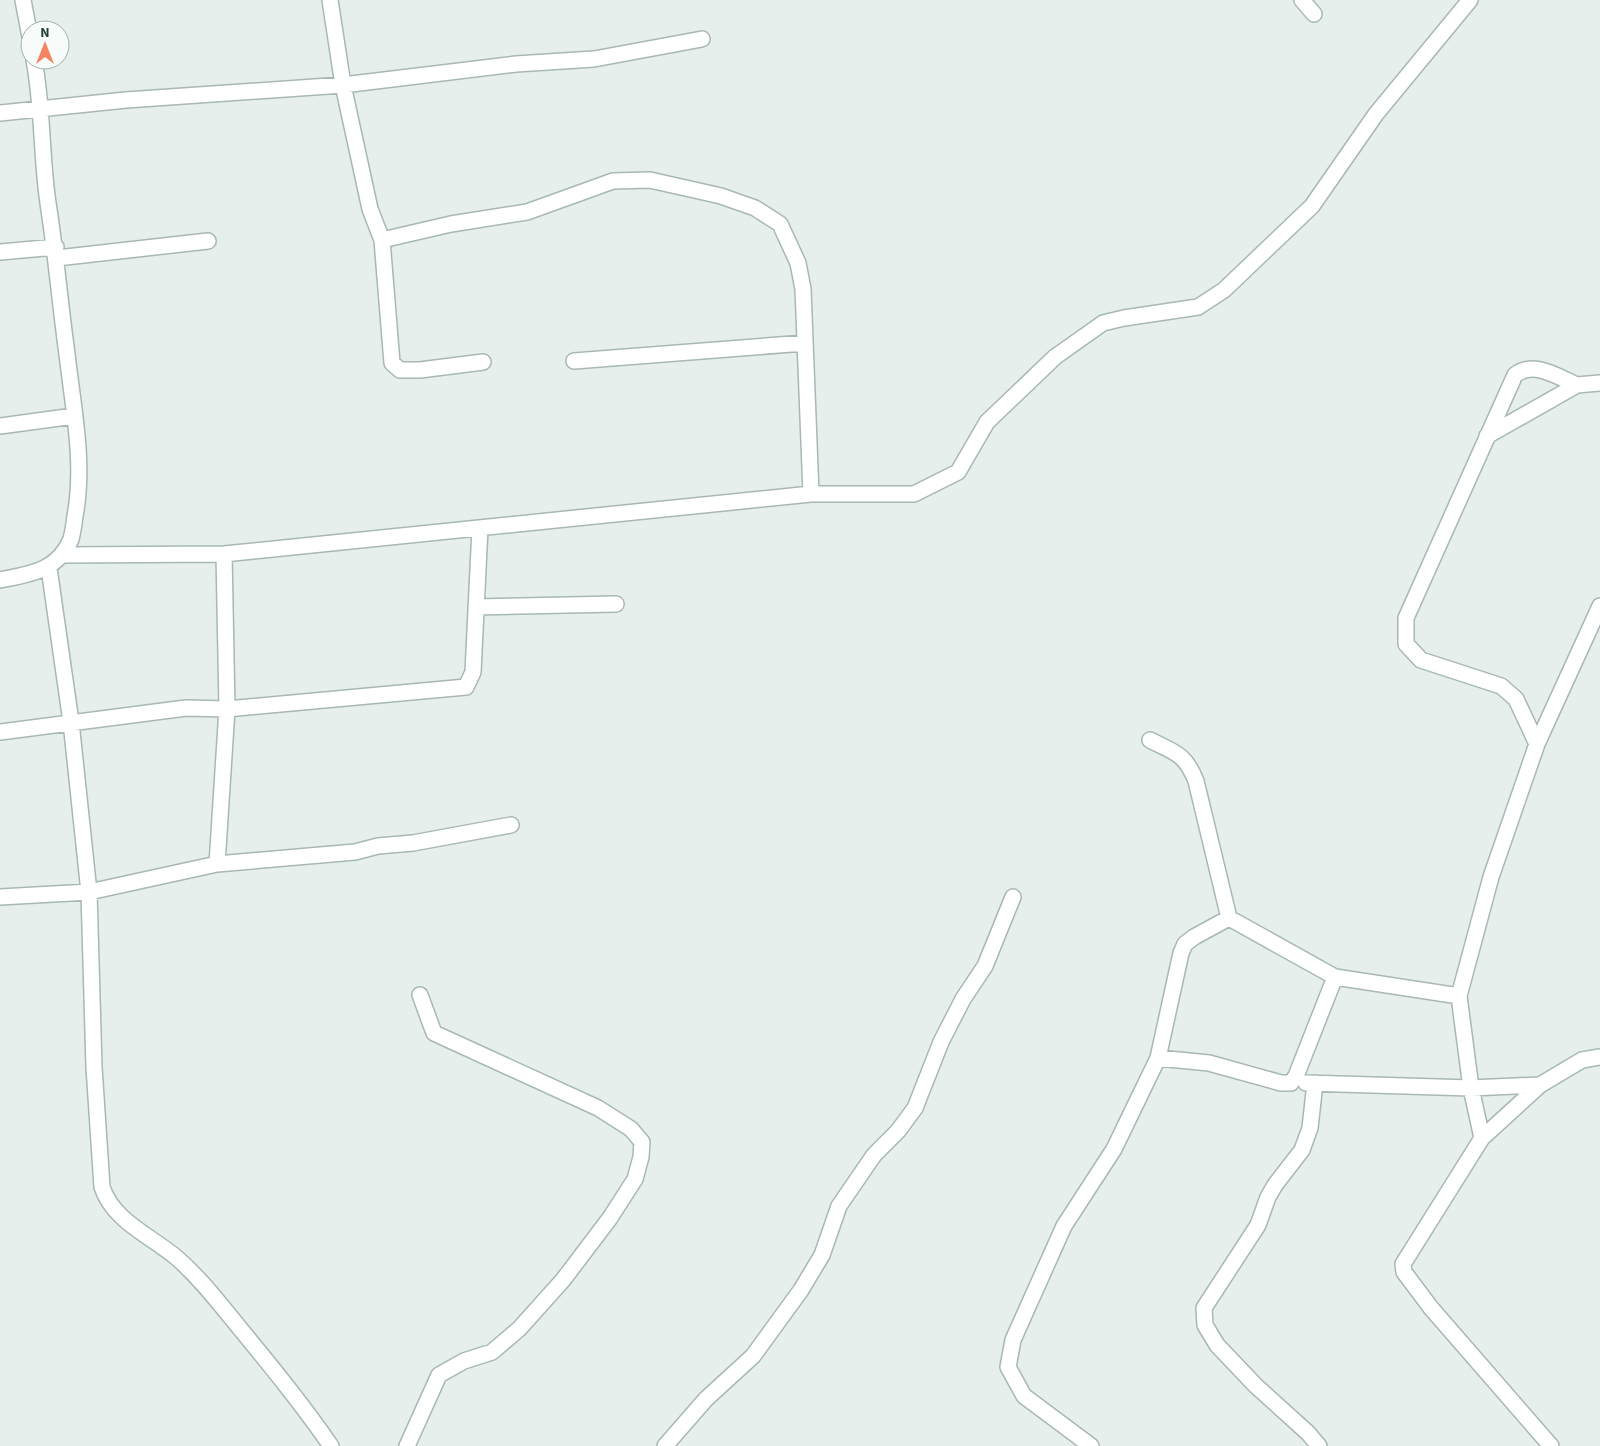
<svg xmlns="http://www.w3.org/2000/svg" width="1600" height="1446" font-family="'Source Sans 3',sans-serif">
<style>
.lines{fill:none;stroke-linecap:round;stroke-linejoin:round}
.street-casing{stroke:#a8b8b2;stroke-width:18}
.street{stroke:#fff;stroke-width:15}
</style>
<rect width="100%" height="100%" fill="#e6efeb"/>
<g class="lines">
<g class="street-casing">
<path id="street" d="M 23,0 L 30,37
M 330,0 L 343,85 L 370,209 L 382,240 L 392,363 L 400,370 L 420,370 L 483,362
M 1302,0 L 1314,14
M 0,113 L 126,100 L 343,85 L 516,64 L 594,59 L 702,39
M 382,240 L 451,224 L 527,212 L 613,181 L 650,180 L 721,196 L 755,208 L 780,224 L 798,263 L 803,289 L 811,494
M 0,252 L 56,247
M 57,258 L 208,241
M 574,361 L 805,343
M 0,426 L 74,416
M 1487,436 L 1577,385 L 1600,383
M 224,554 L 227,709 L 217,864 L 355,852 L 378,846 L 413,843 L 511,825
M 62,555 L 224,554 L 811,494 L 914,494 L 958,472 L 987,422 L 1055,357 L 1103,323 L 1124,318 L 1198,307 L 1224,290 L 1312,206 L 1376,114 L 1470,0
M 49,568 L 71,722 L 89,892 L 94,1067 L 102,1187 C 113,1221 151,1236 177,1258 C 200,1278 219,1303 238,1326 C 270,1365 302,1404 331,1446
M 0,580 C 30,574 58,571 71,539 C 73,532 74,524 75,516 C 85,462 73,408 67,354 C 60,304 56,254 48,203 C 41,156 43,107 34,60
M 476,607 L 616,604
M 0,732 L 186,708 L 227,709 L 466,687 L 473,672 L 480,528
M 1150,740 C 1175,753 1185,753 1196,781 L 1229,918
M 1537,744 L 1516,699 L 1501,686 L 1421,660 L 1406,644 L 1406,618 L 1515,375 C 1534,360 1558,377 1577,385
M 0,897 L 89,892 L 217,864
M 1459,996 L 1491,877 L 1537,744 L 1600,606
M 1158,1058 L 1209,1063 L 1281,1083 L 1291,1083 L 1296,1076 L 1335,977
M 1306,1083 L 1471,1088 L 1540,1085
M 1315,1083 L 1310,1128 L 1302,1150 L 1275,1185 L 1268,1197 L 1258,1225 L 1204,1308 L 1205,1325 L 1217,1345 L 1256,1386 L 1308,1433 L 1319,1446
M 407,1446 L 439,1375 L 464,1361 L 492,1352 L 519,1329 L 563,1280 L 610,1218 L 635,1179 L 641,1157 L 642,1142 L 631,1129 L 598,1108 L 434,1033 L 420,995
M 665,1446 L 706,1399 L 753,1356 L 801,1290 L 822,1255 L 839,1206 L 874,1155 L 898,1131 L 915,1108 L 941,1042 L 963,999 L 985,966 L 1013,897
M 1091,1446 L 1024,1396 L 1008,1367 L 1013,1340 L 1064,1226 L 1114,1149 L 1158,1058 L 1181,953 L 1185,944 L 1194,937 L 1229,918 L 1335,977 L 1459,996 L 1471,1088 L 1482,1138
M 1551,1446 L 1431,1308 L 1404,1272 L 1403,1264 L 1482,1138 L 1540,1085 L 1582,1060 L 1600,1057"/>
</g>
<use href="#street" class="street"/>
</g>
<g transform="translate(45 45)"><circle r="24" fill="#f7fbf9" stroke="#a3b1ad"/>
<path d="M0-4L9 19L0 12L-9 19Z" fill="#f4845f"/>
<text y="-8" font-size="14" font-weight="bold" text-anchor="middle" fill="#24423a">N</text>
</g>
</svg>
